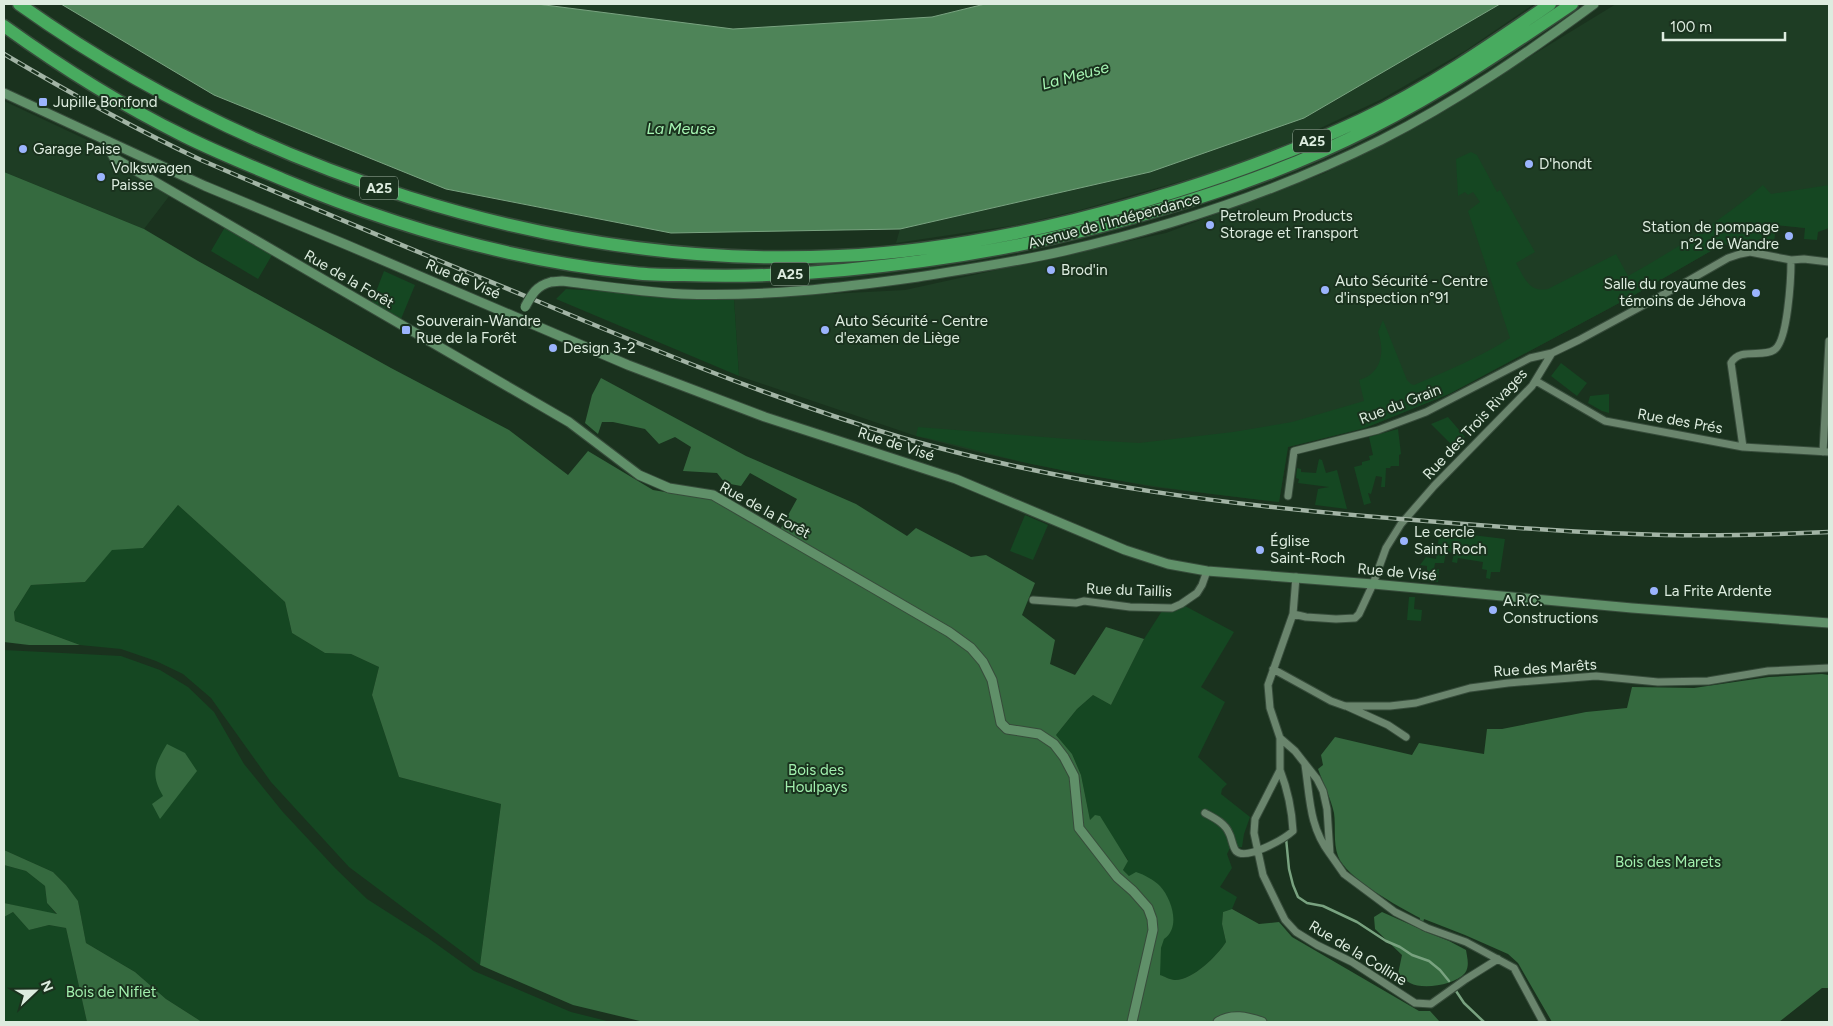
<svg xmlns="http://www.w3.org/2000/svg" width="1833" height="1026" font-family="Figtree,sans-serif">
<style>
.built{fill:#1e3d24}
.green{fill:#154722}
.forest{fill:#356a3f}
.water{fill:#4e8458;stroke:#79a380}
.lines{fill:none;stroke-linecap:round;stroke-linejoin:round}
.stream{stroke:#79a380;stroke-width:2.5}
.street-casing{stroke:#374c3b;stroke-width:9}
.secondary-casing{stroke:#374c3b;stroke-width:11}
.highway-casing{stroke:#374c3b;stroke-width:15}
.street{stroke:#6a856d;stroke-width:7}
.secondary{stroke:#609069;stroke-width:9}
.highway{stroke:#48ab5f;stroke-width:12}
.rail-casing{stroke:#a2b4a5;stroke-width:4.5}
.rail{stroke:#1a321e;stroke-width:2.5;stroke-dasharray:8;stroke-linecap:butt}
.secondary-bridge-casing{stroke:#374c3b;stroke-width:11;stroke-linecap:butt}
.secondary-bridge{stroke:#609069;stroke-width:9}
.poi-dot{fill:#9bb4fd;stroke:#1a321e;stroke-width:2}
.labels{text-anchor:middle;stroke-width:4;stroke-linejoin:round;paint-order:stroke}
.shield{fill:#1a321e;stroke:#a2b4a5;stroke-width:1}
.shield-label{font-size:14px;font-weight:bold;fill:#ddecdf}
.poi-label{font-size:15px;fill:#ddecdf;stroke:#1a321e;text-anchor:start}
.street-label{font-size:15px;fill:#ddecdf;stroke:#1a321e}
.park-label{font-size:15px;fill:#a2f0ae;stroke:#1a321e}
.water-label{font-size:16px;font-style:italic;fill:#a7f6b4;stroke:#1a321e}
</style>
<rect width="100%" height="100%" fill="#1a321e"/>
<path class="built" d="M 537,4 L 985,4 L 932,17 L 733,29 Z
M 1500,4 L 1534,4 L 1465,51 L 1382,99 L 1291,142 L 1251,158 L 1203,175 L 1080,210 L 1017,225 L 896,243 L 900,229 L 1150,172 L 1304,118 Z
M 1616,4 L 1829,4 L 1829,228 L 1805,228 L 1776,225 L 1773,250 L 1723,244 L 1636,294 L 1449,394 L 1365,428 L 1288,447 L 1279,502 L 1153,487 L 1041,466 L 981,453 L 916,436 L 739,376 L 734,299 L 905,290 L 1166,233 L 1325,173 L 1438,113 Z
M 4,101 L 85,139 L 113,159 L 170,195 L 144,229 L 4,172 Z"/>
<path class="green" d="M 1471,152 L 1477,155 L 1497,192 L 1500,190 L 1535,252 L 1516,263 C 1524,277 1529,293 1548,289 L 1616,254 L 1628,276 C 1676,249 1722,220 1763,185 L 1771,194 L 1829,185 L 1829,228 L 1818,232 L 1817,240 L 1804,239 L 1805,228 L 1776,225 L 1773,250 L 1723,244 L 1636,294 L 1449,394 L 1365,428 L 1288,447 L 1279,502 C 1200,493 1121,483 1042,466 C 1000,458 958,444 916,436 L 918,427 L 1068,439 L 1139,443 L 1233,432 L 1292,422 L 1364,401 L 1359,380 C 1382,374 1385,351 1378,332 L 1383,320 L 1407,380 L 1411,384 L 1414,385 C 1447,371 1480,357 1510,338 L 1468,211 L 1480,202 L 1473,192 L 1468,195 L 1465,192 L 1458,196 L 1456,159 Z
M 225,227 L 272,255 L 258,279 L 211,251 Z
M 384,271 L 415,285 L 401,319 L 372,302 Z
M 566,289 L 734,299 L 739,376 L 556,299 Z
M 1561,363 L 1587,383 L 1577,396 L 1551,376 Z
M 1609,394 L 1609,413 L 1602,411 L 1588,403 L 1590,396 Z
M 1448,417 L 1465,437 L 1455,448 L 1431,424 Z
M 1398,429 L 1401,454 L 1399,455 L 1399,466 L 1391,466 L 1390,468 L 1386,468 L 1385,487 L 1381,487 L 1382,477 L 1376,476 L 1371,494 L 1368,493 L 1371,503 L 1364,505 L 1354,467 L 1362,465 L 1362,462 L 1370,460 L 1369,456 L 1373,455 L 1369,437 Z
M 1319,459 L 1322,460 L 1326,473 L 1337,470 L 1347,509 L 1315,505 L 1318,489 L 1329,487 L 1298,483 L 1299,479 L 1296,478 L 1297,468 L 1301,469 L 1301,472 L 1316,473 Z
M 178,505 L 285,602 L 292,633 L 325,653 L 351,654 L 379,667 L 372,695 L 399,777 L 501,804 L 480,965 L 349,867 L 271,782 L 211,698 L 183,674 L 156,661 L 121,649 L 80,645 L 15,621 L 14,612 L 31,585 L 85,582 L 112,549 L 143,548 Z
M 1025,515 L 1048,525 L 1033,560 L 1010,551 Z
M 1456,533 L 1505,539 L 1500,572 L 1491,572 L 1490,579 L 1486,578 L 1487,570 L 1482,569 L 1483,562 L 1458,558 L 1457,563 L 1452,562 L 1454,553 L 1446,552 L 1444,563 L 1435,563 L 1434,569 L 1439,569 L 1438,582 L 1427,581 L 1427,566 L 1420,565 L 1426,557 L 1436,559 L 1439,536 L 1456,538 Z
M 1409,597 L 1415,597 L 1414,609 L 1422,610 L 1421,621 L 1407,620 Z
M 1185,606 L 1234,632 L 1201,687 L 1225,702 L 1198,757 L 1227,784 L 1222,789 L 1221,794 L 1250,817 L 1244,834 L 1242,847 L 1230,848 L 1227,854 L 1232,868 L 1220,887 L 1237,897 L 1232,909 L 1223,912 L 1222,924 L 1226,942 C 1217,956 1193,980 1175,980 C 1170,980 1164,976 1159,975 L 1161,948 L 1171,907 L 1167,897 L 1160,886 L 1129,876 L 1123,870 L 1128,860 L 1114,840 L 1090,820 L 1081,775 L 1072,754 L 1056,735 L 1077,709 L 1093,695 L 1111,705 L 1144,639 L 1162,611 L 1172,612 Z
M 4,650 L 121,656 L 160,670 L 188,687 L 214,712 L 244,764 L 282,811 L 335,868 L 367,899 L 428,938 L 474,971 L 571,1012 L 611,1022 L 202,1022 L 166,999 L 135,972 L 86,943 L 78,901 L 66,885 L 53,872 L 4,850 Z
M 4,865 L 26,871 L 45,886 L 47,903 L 57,915 L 4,903 Z
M 13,912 L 29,930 L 49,925 L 66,928 L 87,1022 L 4,1022 L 4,917 Z"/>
<path class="forest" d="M 4,172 L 144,229 L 198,261 L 391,368 L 509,430 L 568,475 L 588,451 L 653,490 L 713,500 L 776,537 L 797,499 L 750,473 L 741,486 L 725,483 L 717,473 L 683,471 L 691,447 L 675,437 L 659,444 L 645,429 L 613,422 L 602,422 L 598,434 L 585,423 L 592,395 L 601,378 L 746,456 L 856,504 L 907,536 L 916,528 L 971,557 L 986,555 L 1035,583 L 1022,615 L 1055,640 L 1050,664 L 1075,675 L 1106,627 L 1144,639 L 1111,705 L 1093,695 L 1077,709 L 1056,735 L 1072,754 L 1081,775 L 1090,820 L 1095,815 L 1100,816 L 1128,861 L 1123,870 L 1129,876 L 1136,872 C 1145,875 1154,880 1160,886 C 1172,899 1181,928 1164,939 L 1161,948 L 1160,975 C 1164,976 1170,980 1175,980 C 1193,980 1217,956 1226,942 L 1222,924 L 1223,912 L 1232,909 L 1259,924 L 1279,922 L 1292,937 L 1419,1011 L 1430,1011 L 1440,1022 L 644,1022 L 573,1005 L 480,965 L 501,804 L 399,777 L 372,695 L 379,667 L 351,654 L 325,653 L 292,633 L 285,602 L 178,505 L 143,548 L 112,550 L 85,582 L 31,585 L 14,612 L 15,621 L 80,645 L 29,645 L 4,642 Z
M 1822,674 L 1829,675 L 1829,988 L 1822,988 L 1779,1022 L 1552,1022 L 1518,963 L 1508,954 L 1465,935 L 1424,919 L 1421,930 L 1449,941 L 1466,950 C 1467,957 1470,966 1465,973 C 1455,985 1423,990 1410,983 C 1406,981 1402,977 1398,974 L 1402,955 L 1375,929 L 1374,917 L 1382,912 L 1418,928 L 1420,918 C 1399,907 1346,878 1338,856 C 1333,842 1336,827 1334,813 C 1331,799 1323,783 1318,769 L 1323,765 L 1321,755 L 1335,737 L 1412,755 L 1419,743 L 1484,754 L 1487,729 L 1502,729 L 1586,712 L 1627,708 L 1632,687 L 1694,688 L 1769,677 Z
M 167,744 L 185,753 L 197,771 L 160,819 L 152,804 L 163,796 C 150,774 155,764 167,744 Z
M 4,850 L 53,872 L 66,885 L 78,901 L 86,943 L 135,972 L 166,999 L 202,1022 L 87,1022 L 66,928 L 49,925 L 29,930 L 13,912 L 4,917 L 4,903 L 57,914 L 47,903 L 45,886 L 26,871 L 4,865 Z"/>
<path class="water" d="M 61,4 L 537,4 L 733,29 L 932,17 L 985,4 L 1500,4 L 1304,118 L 1150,172 L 900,229 L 671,233 L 446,189 L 214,95 Z"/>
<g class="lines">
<path class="stream" d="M 1286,838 L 1289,869 L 1293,885 L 1298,897 L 1307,903 L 1323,906 L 1357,922 L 1386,941 L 1400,947 L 1412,955 L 1429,961 L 1440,970 L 1449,981
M 1456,991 L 1464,1003 L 1484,1022"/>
<g class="street-casing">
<path id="street" d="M 1536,381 L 1605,421 L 1743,447 L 1829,452
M 1743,447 L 1731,363 C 1740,347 1762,358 1774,350 C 1788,342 1791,277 1791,260
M 1823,452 L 1829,341
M 1288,496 L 1294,451 L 1378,430 L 1426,412 L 1530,358 L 1552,353
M 1296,577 L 1293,614 L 1268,685 L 1270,708 L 1280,738 L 1280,770 L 1255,819 L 1254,833 L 1263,875 L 1279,908 L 1285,920 L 1296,932 L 1317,945 L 1352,962 L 1415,1003 L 1431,1004 L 1466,979 L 1498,959
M 1033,600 L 1076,603 L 1084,601 L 1130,607 L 1172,608 L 1181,604 L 1197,593 L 1202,585 L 1207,571
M 1293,614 L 1306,617 L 1336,619 L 1355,618 L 1359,614 L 1373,584 L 1386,548 L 1401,524 L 1434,486 L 1532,386 L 1552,353 L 1579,340 L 1679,286 L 1728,258 L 1740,254 L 1750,252 L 1791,260 L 1804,259 L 1829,262
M 1273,669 L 1331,701 L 1345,706 L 1390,706 L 1416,703 L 1470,688 L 1508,683 L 1596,676 L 1658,682 L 1708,681 L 1768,671 L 1829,668
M 1346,706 L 1388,725 L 1406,737
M 1280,738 L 1295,751 L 1317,779 L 1323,791 L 1327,809 L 1330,854 L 1344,874 L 1395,912 L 1427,928 L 1466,942 L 1514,968 L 1543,1022
M 1305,765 C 1310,797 1309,827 1330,854
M 1205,813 C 1214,818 1225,823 1229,833 C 1232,838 1232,846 1236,851 C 1246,861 1284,839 1293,831 C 1292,812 1287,788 1280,770"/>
</g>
<g class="secondary-casing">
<path id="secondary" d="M 4,93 L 205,186 L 347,245 L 628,365 L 765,417 L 956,479 L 1125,550 L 1168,564 L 1207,571 L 1373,584 L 1632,608 L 1829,623
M 108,141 L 109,148 L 114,158 L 569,422 L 639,475 L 669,488 L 713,495 L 949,632 L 971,648 L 983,662 L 992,680 L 1001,723 L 1007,729 L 1039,734 L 1054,744 L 1064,757 L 1074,776 L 1079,828 L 1117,877 L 1133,891 L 1148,908 L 1152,919 L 1153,930 L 1132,1022
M 551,282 L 562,281 C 602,286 642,292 682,294 C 761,297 840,288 918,277 C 967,269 1016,262 1064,251 C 1173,226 1281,190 1381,140 C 1456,102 1526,54 1594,4
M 1218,1022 C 1232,1013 1247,1017 1262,1022"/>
</g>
<g class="highway-casing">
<path id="highway" d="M 19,4 C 251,169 552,270 838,256 C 918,253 996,239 1074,220 C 1174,195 1267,164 1361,120 C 1428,88 1489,46 1550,4
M 4,26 C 61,67 121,105 184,136 C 216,152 251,166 284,180 C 396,227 513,261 634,273 C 650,275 667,275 684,275 C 738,277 791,275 844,270 C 929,262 1012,249 1094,228 C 1189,203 1283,173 1371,128 C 1442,92 1507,48 1572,4"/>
</g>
<use href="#street" class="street"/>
<use href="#secondary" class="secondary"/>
<use href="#highway" class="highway"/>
<g class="rail-casing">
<path id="rail" d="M 4,54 C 68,92 133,128 201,160 C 310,207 420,253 530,298 C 653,350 775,400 903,438 C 1070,486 1241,507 1414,520 C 1487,526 1560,532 1634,534 C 1699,537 1764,535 1829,532"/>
</g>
<use href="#rail" class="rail"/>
<g class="secondary-bridge-casing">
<path id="secondary-bridge" d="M 525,307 C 532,294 536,286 551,282"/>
</g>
<use href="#secondary-bridge" class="secondary-bridge"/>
</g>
<g class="poi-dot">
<rect x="38" y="97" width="10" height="10" rx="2.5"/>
<circle cx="23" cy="149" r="5"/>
<circle cx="1529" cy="164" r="5"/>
<circle cx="101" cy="177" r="5"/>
<circle cx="1210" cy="225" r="5"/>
<circle cx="1789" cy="236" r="5"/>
<circle cx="1051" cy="270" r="5"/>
<circle cx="1325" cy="290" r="5"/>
<circle cx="1756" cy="293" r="5"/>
<rect x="401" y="325" width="10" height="10" rx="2.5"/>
<circle cx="825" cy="330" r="5"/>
<circle cx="553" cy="348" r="5"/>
<circle cx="1404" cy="541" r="5"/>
<circle cx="1260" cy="550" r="5"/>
<circle cx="1654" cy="591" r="5"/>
<circle cx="1493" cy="610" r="5"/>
</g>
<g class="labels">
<g class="shield">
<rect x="1293" y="129.5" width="38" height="23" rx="4"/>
<rect x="360" y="176.5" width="38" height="23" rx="4"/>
<rect x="771" y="262.5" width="38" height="23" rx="4"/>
</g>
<g class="shield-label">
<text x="1312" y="146">A25</text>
<text x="379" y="193">A25</text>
<text x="790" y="279">A25</text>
</g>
<g class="poi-label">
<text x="53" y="107">Jupille Bonfond</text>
<text x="33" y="154">Garage Paise</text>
<text x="1539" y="169">D'hondt</text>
<text x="111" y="173">Volkswagen<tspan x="111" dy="17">Paisse</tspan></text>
<text x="1220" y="221">Petroleum Products<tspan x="1220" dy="17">Storage et Transport</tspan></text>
<text x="1779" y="232" text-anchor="end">Station de pompage<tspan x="1779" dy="17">n°2 de Wandre</tspan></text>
<text x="1061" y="275">Brod'in</text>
<text x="1335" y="286">Auto Sécurité - Centre<tspan x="1335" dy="17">d'inspection n°91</tspan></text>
<text x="1746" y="289" text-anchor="end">Salle du royaume des<tspan x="1746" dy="17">témoins de Jéhova</tspan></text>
<text x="416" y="326">Souverain-Wandre<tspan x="416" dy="17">Rue de la Forêt</tspan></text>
<text x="835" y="326">Auto Sécurité - Centre<tspan x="835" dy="17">d'examen de Liège</tspan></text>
<text x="563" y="353">Design 3-2</text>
<text x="1414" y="537">Le cercle<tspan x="1414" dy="17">Saint Roch</tspan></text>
<text x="1270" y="546">Église<tspan x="1270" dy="17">Saint-Roch</tspan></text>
<text x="1664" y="596">La Frite Ardente</text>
<text x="1503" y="606">A.R.C.<tspan x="1503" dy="17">Constructions</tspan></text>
</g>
<g class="street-label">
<text transform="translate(1114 221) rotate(-15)" y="5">Avenue de l'Indépendance</text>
<text transform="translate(349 279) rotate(30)" y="5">Rue de la Forêt</text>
<text transform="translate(463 279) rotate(23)" y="5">Rue de Visé</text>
<text transform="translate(1400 404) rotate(-21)" y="5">Rue du Grain</text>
<text transform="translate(1680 421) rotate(10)" y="5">Rue des Prés</text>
<text transform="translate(1475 424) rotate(-47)" y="5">Rue des Trois Rivages</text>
<text transform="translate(896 444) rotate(18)" y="5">Rue de Visé</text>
<text transform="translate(765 510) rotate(29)" y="5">Rue de la Forêt</text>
<text transform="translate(1397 572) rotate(5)" y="5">Rue de Visé</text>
<text transform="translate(1129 590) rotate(2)" y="5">Rue du Taillis</text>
<text transform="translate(1545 668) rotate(-4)" y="5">Rue des Marêts</text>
<text transform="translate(1358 953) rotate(31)" y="5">Rue de la Colline</text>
</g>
<g class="park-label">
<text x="816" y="775">Bois des<tspan x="816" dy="17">Houlpays</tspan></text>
<text x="1668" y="867">Bois des Marets</text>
<text x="111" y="997">Bois de Nifiet</text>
</g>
<g class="water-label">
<text transform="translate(1075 75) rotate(-15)" y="6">La Meuse</text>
<text x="681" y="134">La Meuse</text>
</g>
</g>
<rect width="1833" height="1026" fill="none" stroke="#ddecdf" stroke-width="10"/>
<g transform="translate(35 991) rotate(68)" stroke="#1a321e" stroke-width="4" paint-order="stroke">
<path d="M0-4L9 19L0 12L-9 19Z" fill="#ddecdf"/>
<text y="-8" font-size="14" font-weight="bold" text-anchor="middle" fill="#ddecdf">N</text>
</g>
<path d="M1663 32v8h122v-8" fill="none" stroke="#ddecdf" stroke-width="2.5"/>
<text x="1670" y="32" font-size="15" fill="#ddecdf" stroke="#1a321e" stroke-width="4" paint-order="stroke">100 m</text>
</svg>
